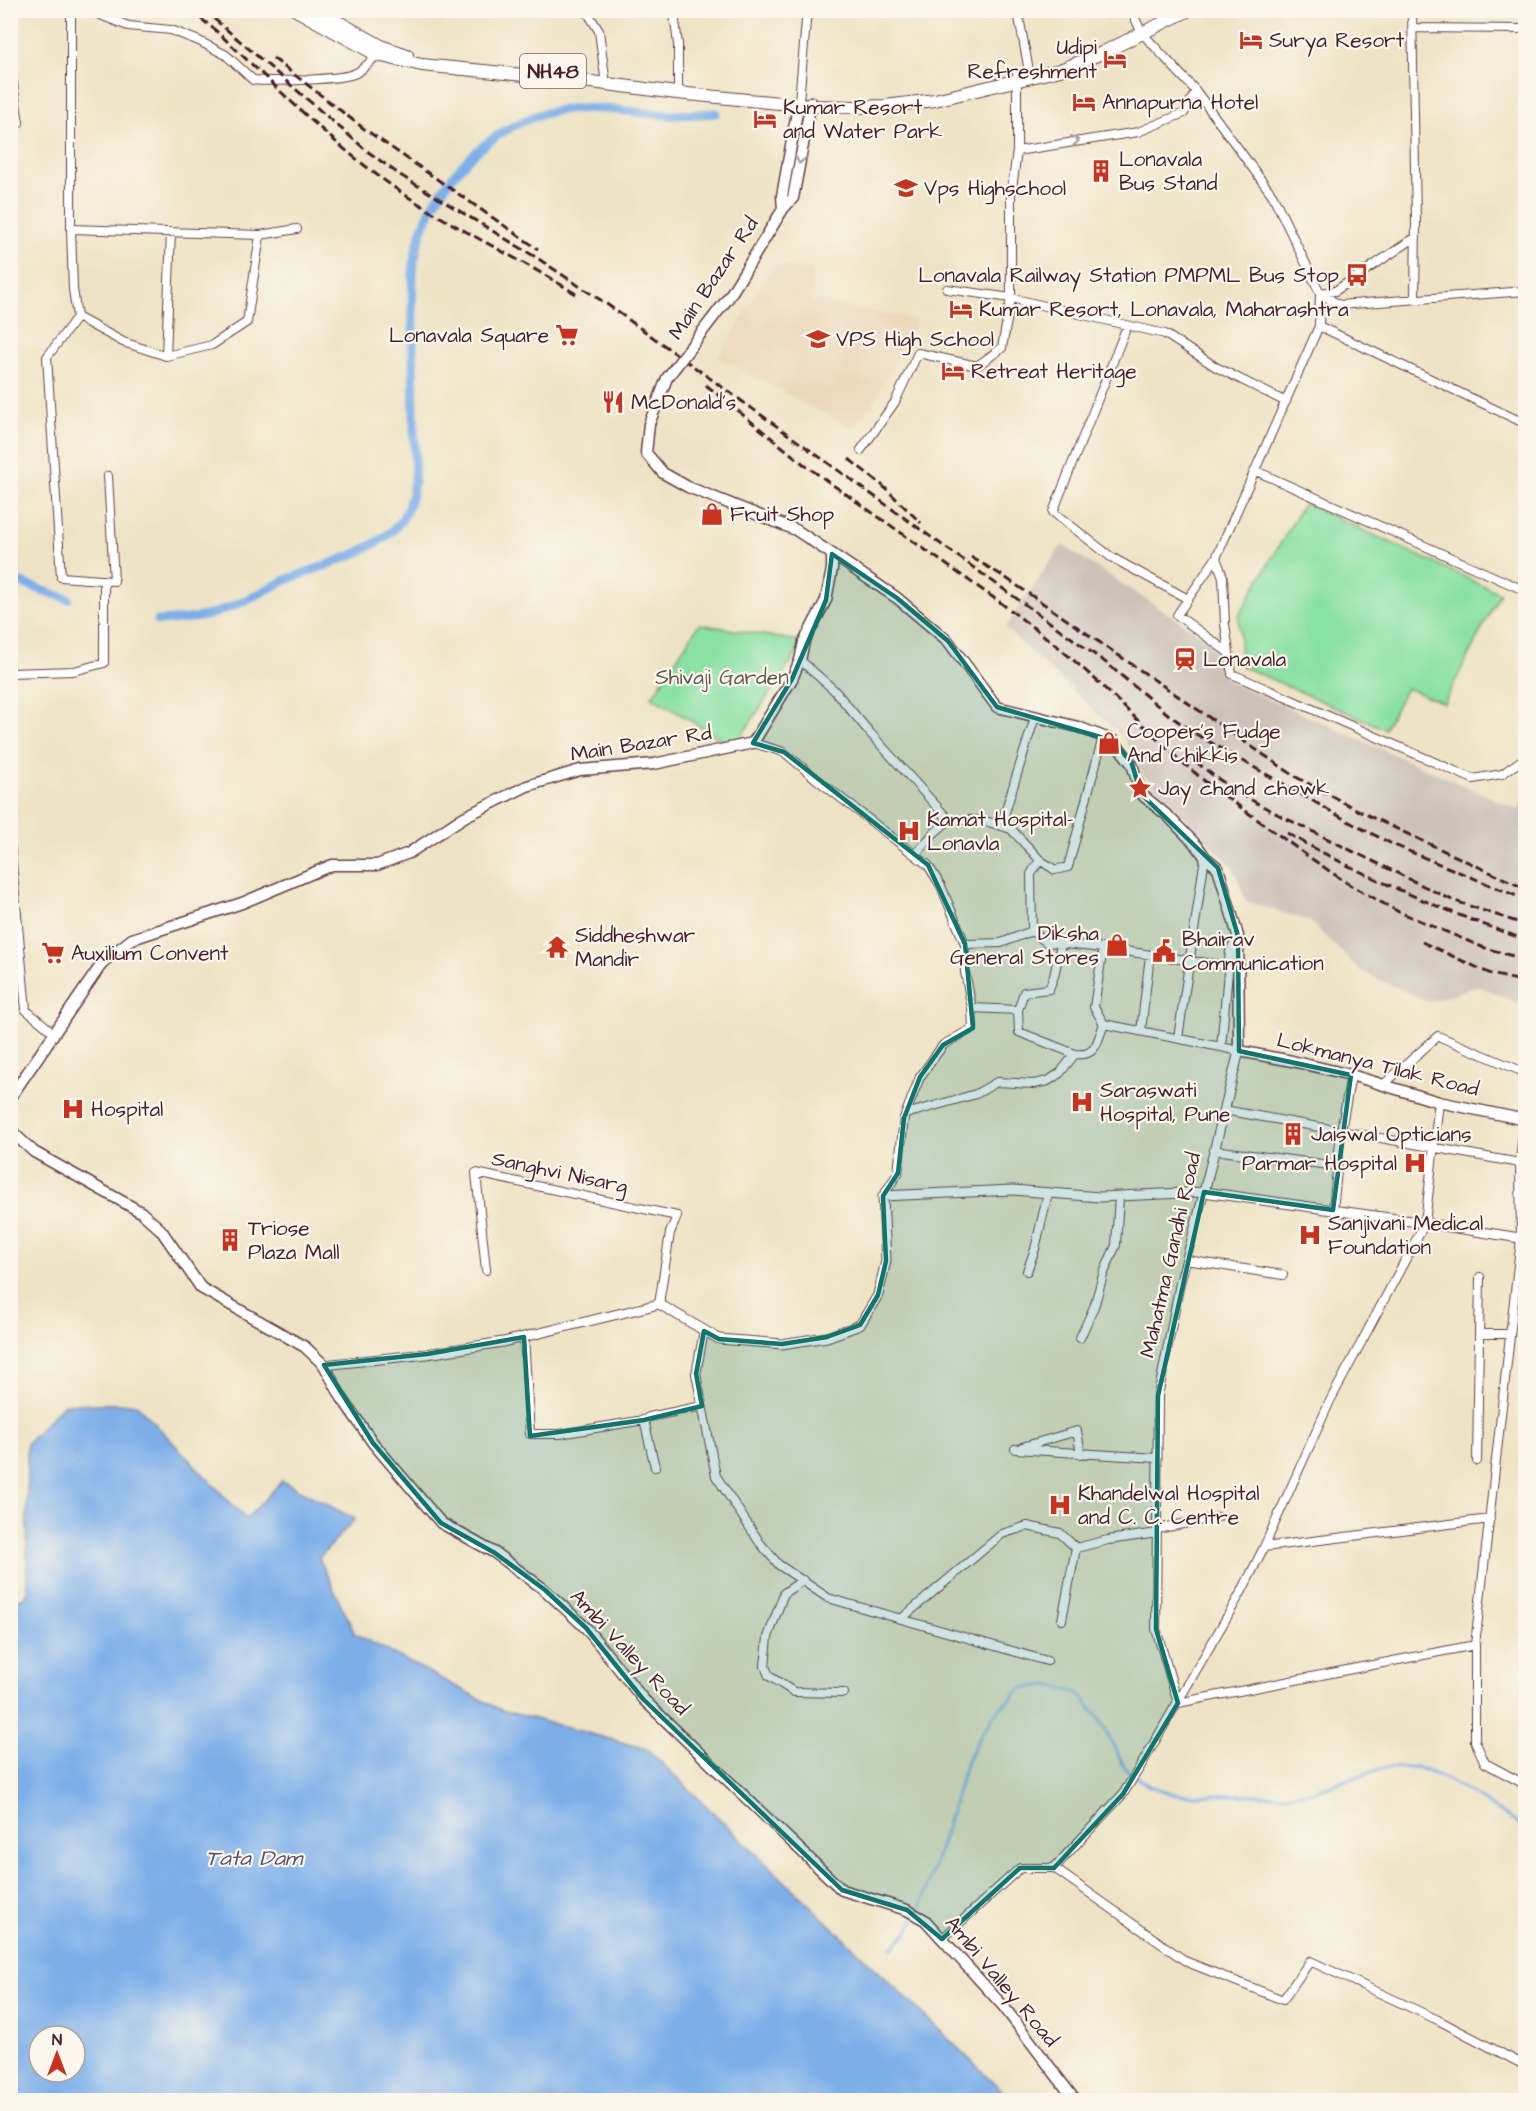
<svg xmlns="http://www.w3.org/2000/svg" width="1536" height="2111" font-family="'Architects Daughter',sans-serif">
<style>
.built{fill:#ecd8ba}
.industrial{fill:#cbc3b8}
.green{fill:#89e1a4;stroke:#6a8068;stroke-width:1.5}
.water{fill:#7bafe9;stroke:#62678a;stroke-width:1.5;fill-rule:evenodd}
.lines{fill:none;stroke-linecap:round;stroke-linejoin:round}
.stream{stroke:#7bafe9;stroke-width:3}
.canal{stroke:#7bafe9;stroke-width:9}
.minor-casing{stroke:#633d42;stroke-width:10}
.tertiary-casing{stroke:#633d42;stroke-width:11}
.secondary-casing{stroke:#633d42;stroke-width:13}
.trunk-casing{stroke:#633d42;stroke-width:14}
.minor{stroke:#fff;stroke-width:8}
.tertiary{stroke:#fff;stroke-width:9}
.secondary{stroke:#fff;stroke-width:10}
.trunk{stroke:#fff;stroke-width:12}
.rail{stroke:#4a1f2b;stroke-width:3;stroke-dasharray:9 4.5;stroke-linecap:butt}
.secondary-bridge-casing{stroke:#633d42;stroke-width:13;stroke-linecap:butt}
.secondary-bridge{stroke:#fff;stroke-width:10}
.oneway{stroke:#ae9aa0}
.marked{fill:#0f766e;fill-opacity:0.2;stroke:#0f766e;stroke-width:4.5;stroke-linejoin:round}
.labels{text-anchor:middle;stroke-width:4.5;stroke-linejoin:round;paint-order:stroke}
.shield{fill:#fbf7ec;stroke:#7f6065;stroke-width:1.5}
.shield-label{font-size:20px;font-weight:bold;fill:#4a1f2b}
.poi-label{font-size:21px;fill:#4a1f2b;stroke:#fbf7ec;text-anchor:start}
.street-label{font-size:21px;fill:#4a1f2b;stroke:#fbf7ec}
.park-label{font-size:21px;fill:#5d594f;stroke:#fbf7ec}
.water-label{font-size:22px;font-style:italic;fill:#5b516e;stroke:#fbf7ec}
</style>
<rect width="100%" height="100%" fill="#fbf7ec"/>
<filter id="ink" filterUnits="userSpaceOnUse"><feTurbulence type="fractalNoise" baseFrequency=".0167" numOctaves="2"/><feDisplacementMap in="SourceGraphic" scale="12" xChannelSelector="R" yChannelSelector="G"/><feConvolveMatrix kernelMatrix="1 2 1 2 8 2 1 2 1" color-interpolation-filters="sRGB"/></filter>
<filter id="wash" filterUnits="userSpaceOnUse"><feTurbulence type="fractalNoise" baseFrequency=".008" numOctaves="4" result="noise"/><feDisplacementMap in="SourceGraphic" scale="24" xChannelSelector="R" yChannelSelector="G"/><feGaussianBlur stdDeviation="1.35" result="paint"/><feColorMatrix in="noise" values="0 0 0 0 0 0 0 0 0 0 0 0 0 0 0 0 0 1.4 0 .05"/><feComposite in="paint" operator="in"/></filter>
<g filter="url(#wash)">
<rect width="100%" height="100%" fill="#eee4c5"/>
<path class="built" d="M 774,264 L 812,269 L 811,300 L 917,320 L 874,402 L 853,428 L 718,358 Z"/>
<path class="industrial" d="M 1062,545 L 1209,640 L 1228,681 L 1519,810 L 1525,797 L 1525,1006 L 1478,986 L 1429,1002 L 1362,972 L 1309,921 L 1246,901 L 1233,867 L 1144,776 L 1123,737 L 1005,628 Z"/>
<path class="green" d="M 1304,503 L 1500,593 L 1444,703 L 1406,688 L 1385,729 L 1241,666 L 1239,615 Z
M 699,624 L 804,642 L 734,747 L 652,697 Z"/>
<path class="water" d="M 64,1404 L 136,1404 L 246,1519 L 282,1481 L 355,1519 L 319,1558 L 355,1634 L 501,1710 L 647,1749 L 1012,2100 L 11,2100 L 11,1604 L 27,1595 L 27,1443 ZM 39,2036 L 75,2036 L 75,2072 L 39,2072 Z"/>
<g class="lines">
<path class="stream" d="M 891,1949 L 908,1931 L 922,1905 L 967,1761 L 982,1733 L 997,1711 L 1022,1688 L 1050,1685 L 1078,1693 L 1099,1718 L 1126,1770 L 1149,1786 L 1177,1795 L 1288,1795 L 1310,1792 L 1383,1768 L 1416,1767 L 1444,1778 L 1466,1790 L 1526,1829"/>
<path class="canal" d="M 10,579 L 68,599
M 158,621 C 175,620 192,620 208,615 C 237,607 263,590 291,578 C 322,566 375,551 397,526 C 419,500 415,461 414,430 C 414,398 413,366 413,334 C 413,310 411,285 414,261 C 425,195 476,137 539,115 C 582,101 626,113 670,115 C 685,115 701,114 716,113"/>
</g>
</g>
<g filter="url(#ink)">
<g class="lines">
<g class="minor-casing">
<path id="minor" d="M 71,10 L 71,229 L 73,289 L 77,317 L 123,342 L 166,356 L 212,345 L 247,322 L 260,235
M 88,10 L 128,26 L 171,30 L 199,41 L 226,55 L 253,80 C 269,82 343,80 356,73 C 364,69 371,61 377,55
M 586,10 L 599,31 L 605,77
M 1016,10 L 1018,12 L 1029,71
M 1131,10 L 1142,33 L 1196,91 L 1273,196 L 1320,293 L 1319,326 L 1216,558 L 1223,577 L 1225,624 L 1232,674 L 1473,779 L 1502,774 L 1526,757
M 1412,10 L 1416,220 L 1415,299
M 674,14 L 678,44 L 678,87
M 1412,28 L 1526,29
M 10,65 L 19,123 L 10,124
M 1017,73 L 1017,151 L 1011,196 L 1011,298 L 1165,334 L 1216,367 L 1286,402
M 799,101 L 807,10
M 1017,151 L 1138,132 L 1184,113 L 1196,91
M 71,229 L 260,235 L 297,229
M 1320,293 L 1339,305 L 1526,291
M 1320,293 L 1335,291 L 1416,237
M 77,317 L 47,357 L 61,577 L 114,581 L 108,476
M 1127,326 L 1053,512 L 1111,557 L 1188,599
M 1319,326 L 1526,424
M 166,356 L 171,232
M 861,450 L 895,402 L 918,353 L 977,366 L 1002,348 L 1011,298 L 947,289
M 1256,471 L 1526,591
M 1216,558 L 1177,615 L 1229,653
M 800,660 L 834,690 L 871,734 L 949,820
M 10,673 L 74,671 L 104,663 L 104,580
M 753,743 L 784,752 L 815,778 L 928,865 L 941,886 L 965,944 L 965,972 L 972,1008 L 973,1028 L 943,1045 L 920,1077 L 904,1118 L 898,1173 L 883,1196
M 1001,825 L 1035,717
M 10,842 L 26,1010 L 54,1033
M 915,855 L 933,834 L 949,820 L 982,820 L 1011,829 L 1040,860 L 1031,874 L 1032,931 L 1001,943 L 965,944
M 1040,860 L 1055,870 L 1068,867 L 1103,737
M 1032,931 L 1046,942 L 1103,948
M 972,1008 L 1018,1010 L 1019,1032 L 1075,1054
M 1018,1010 L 1024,992 L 1049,989 L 1054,976 L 1061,944
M 1104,1024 L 1094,1007 L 1103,948 L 1228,966
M 1141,1031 L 1150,955
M 1178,1038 L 1205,857
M 1221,1047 L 1239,1051
M 1383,1085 L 1438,1036 L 1526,1073
M 1224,1110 L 1520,1163
M 906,1114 L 976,1094 L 997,1082 L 1034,1084 L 1048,1081 L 1060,1073 L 1075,1054 C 1097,1057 1097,1041 1104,1024 L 1221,1047 L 1230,951 L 1238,937
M 1214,1150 L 1337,1166
M 1204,1192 L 1180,1283 L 1158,1396 L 1156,1629 L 1178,1703 L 1475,1645 L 1521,1239 L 1520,1163 L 1526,1101
M 1333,1210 L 1341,1131 L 1351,1075
M 1186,1260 L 1283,1275
M 486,1270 L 476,1173 L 677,1216 L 670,1233 L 659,1304
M 1027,1271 L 1035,1249 L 1048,1193
M 704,1331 L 696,1374 L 716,1476 L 760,1543 L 779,1565 L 828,1598 L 1047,1661
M 1479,1334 L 1510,1334
M 524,1337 L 530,1434 L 560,1434 L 644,1420 L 649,1417 L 702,1406
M 1080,1338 L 1094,1307 L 1103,1275 L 1116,1245 L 1119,1196
M 644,1420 L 655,1467
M 1022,1447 L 1077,1431 L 1081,1454
M 1015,1449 L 1157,1458
M 1477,1461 L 1480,1277
M 1157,1529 L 1218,1517
M 1264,1547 L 1490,1519
M 803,1580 L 784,1593 L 768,1637 L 765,1666 L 769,1676 L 794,1692 L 844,1693
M 901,1619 L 1002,1534 L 1027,1526 L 1060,1533 L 1076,1548 L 1108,1540 L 1157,1533
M 1062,1620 L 1076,1548
M 1475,1645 L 1475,1741 L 1485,1763 L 1526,1785
M 1054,1868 L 1187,1962 L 1283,2000 L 1310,1961 L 1438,2020 L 1526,2066
M 942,1939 L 1020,1868 L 1054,1868 L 1123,1794 L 1140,1767 L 1242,1591 L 1264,1547 L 1330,1401 L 1425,1223 L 1439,1102"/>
</g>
<g class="tertiary-casing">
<path id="tertiary" d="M 1204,1192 L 1239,1051
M 324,1365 L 427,1354 L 503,1342 L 659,1304 L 719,1339 L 782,1344 L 827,1337 L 860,1325 L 878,1295 L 886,1261 L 883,1196 L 1013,1190 L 1099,1197 L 1204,1192 L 1425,1223 L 1526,1239"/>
</g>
<g class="secondary-casing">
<path id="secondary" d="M 783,209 L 782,196 L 799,101
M 702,332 L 729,297 L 783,209 L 793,198 L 811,102
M 832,554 L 897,598 L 948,641 L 997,707 L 1078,727 L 1114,741 L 1132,764 L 1141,794 L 1169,817 L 1198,847 L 1205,857 L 1218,868 L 1238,936 L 1239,1051 L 1292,1061 L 1351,1075 L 1439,1102 L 1526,1120
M 10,1098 L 103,962 L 132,939 L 242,903 L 332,865 L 377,865 L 409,853 L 464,817 L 527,786 L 580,770 L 654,764 L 753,743 L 792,679 L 800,660 L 804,642 L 826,600 L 832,569 L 832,554 L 796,530 L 688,487 L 663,473 L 646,453 L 649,424 L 667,378
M 10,1130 L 34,1152 L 141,1212 L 161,1230 L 201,1288 L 305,1347 L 324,1365 L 342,1398 L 373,1443 L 441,1523 L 495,1553 L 545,1590 L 586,1628 L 643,1699 L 842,1890 L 907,1910 L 925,1920 L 1004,2007 L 1075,2100"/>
</g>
<g class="trunk-casing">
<path id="trunk" d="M 296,10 L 377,55 L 422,65 L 576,80 L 677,93 L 810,106 L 857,107 L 885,106 L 935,100 L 1060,70 L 1102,53 L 1189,10
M 317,10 L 383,47 L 407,55"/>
</g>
<use href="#minor" class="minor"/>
<use href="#tertiary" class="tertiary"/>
<use href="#secondary" class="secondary"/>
<use href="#trunk" class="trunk"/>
<path class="rail" d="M 190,10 L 214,29 C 271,81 325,138 388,183 C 447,226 515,255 576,294
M 204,10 L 367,151 L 400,175 L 534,256 L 608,305 L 1105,662 L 1169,715 L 1196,734 L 1353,824 L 1394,845 L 1526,900
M 273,58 L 363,128 L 538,249
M 706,385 L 806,466 L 1001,603 L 1056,645 L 1095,679 L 1175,756 L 1207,783 L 1309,857 L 1350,885 L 1397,911 L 1482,947 L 1526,960
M 849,459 L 882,485 L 921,523
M 971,557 L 1003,576 L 1296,777 L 1365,814 L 1526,889
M 1185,753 L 1214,776 L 1244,796 L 1279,815 L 1452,900 L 1526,925
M 1287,833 C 1362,876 1444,911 1526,940
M 1422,942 L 1491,974 L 1526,982"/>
<g class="secondary-bridge-casing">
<path id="secondary-bridge" d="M 667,378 L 702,332"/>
</g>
<use href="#secondary-bridge" class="secondary-bridge"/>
</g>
<defs><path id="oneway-chevron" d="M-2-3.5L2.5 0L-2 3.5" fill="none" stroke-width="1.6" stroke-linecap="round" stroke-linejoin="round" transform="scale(1.5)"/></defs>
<g class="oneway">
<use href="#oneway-chevron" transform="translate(1075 141) rotate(-8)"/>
<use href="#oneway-chevron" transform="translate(800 160) rotate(101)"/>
</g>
</g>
<path class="marked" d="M 832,554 L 897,598 L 948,641 L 997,707 L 1114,741 L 1132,764 L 1141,794 L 1218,868 L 1238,936 L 1239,1051 L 1351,1075 L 1333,1210 L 1204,1192 L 1158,1396 L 1156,1629 L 1178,1703 L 1123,1794 L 1054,1868 L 1020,1868 L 942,1939 L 907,1910 L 842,1890 L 643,1699 L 586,1628 L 545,1590 L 495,1553 L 441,1523 L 373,1443 L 324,1365 L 427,1354 L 524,1337 L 530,1436 L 644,1420 L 702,1406 L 696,1374 L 704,1331 L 719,1339 L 782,1344 L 827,1337 L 860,1325 L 878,1295 L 886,1261 L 883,1196 L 898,1173 L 904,1118 L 920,1077 L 943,1045 L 973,1028 L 965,944 L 928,865 L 784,752 L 753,743 L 792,679 L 826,600 Z"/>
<defs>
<g id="hotel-bare" transform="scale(1.8)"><path d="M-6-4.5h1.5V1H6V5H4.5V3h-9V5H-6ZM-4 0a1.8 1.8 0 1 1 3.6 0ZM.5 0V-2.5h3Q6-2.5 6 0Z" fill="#c8321e" stroke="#fbf7ec" stroke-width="2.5" paint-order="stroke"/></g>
<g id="building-bare" transform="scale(1.8)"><path d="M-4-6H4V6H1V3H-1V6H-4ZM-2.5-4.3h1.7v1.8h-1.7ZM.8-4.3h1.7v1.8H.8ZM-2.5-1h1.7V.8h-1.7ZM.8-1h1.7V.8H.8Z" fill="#c8321e" stroke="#fbf7ec" stroke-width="2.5" paint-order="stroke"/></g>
<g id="school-bare" transform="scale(1.8)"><path d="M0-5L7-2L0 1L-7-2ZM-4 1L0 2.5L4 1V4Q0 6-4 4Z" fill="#c8321e" stroke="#fbf7ec" stroke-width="2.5" paint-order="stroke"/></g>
<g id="bus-bare" transform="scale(1.8)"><path d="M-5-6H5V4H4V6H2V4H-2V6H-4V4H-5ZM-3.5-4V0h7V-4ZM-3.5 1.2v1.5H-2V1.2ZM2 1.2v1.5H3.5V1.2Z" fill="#c8321e" stroke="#fbf7ec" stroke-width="2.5" paint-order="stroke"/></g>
<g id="supermarket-bare" transform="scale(1.8)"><path d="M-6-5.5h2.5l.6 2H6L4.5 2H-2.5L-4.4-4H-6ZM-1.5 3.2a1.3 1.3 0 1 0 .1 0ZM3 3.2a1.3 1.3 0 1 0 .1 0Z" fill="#c8321e" stroke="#fbf7ec" stroke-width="2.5" paint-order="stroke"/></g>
<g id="restaurant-bare" transform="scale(1.8)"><path d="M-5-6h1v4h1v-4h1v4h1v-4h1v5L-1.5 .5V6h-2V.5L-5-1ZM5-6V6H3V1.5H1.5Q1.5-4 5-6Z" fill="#c8321e" stroke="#fbf7ec" stroke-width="2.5" paint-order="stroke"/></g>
<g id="shop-bare" transform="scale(1.8)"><path d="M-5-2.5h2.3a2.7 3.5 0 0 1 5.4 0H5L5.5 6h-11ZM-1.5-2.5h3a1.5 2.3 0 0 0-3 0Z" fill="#c8321e" stroke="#fbf7ec" stroke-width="2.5" paint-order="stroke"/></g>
<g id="station-bare" transform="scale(1.8)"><path d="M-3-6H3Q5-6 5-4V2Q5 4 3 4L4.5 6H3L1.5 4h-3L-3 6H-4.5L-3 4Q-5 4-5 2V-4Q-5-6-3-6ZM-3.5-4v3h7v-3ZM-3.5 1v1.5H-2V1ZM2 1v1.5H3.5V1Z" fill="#c8321e" stroke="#fbf7ec" stroke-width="2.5" paint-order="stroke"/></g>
<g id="sight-bare" transform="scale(1.8)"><path d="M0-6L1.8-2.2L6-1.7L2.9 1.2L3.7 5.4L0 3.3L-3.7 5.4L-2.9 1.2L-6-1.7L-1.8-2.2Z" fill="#c8321e" stroke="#fbf7ec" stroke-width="2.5" paint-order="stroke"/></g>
<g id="hospital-bare" transform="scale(1.8)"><path d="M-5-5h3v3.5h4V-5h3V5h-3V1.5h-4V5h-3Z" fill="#c8321e" stroke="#fbf7ec" stroke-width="2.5" paint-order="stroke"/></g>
<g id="temple-bare" transform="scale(1.8)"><path d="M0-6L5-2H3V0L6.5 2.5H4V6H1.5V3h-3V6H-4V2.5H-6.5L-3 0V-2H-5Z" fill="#c8321e" stroke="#fbf7ec" stroke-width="2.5" paint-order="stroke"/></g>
<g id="civic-bare" transform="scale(1.8)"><path d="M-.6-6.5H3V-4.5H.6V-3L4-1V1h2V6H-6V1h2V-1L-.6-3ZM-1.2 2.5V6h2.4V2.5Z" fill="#c8321e" stroke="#fbf7ec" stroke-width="2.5" paint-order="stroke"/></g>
</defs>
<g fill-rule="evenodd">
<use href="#hotel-bare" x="1251" y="40"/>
<use href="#hotel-bare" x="1115" y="59"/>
<use href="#hotel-bare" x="1084" y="102"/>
<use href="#hotel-bare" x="765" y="119"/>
<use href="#building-bare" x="1101" y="171"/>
<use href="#school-bare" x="906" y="188"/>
<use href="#bus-bare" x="1357" y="275"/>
<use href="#hotel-bare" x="961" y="309"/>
<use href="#supermarket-bare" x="567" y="335"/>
<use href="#school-bare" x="818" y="339"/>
<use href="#hotel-bare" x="953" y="371"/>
<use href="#restaurant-bare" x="613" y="402"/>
<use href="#shop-bare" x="712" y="514"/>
<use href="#station-bare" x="1185" y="659"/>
<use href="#shop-bare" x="1109" y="743"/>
<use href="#sight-bare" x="1140" y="788"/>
<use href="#hospital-bare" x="909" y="831"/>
<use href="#shop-bare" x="1117" y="945"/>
<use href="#temple-bare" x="557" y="947"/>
<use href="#civic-bare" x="1164" y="951"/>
<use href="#supermarket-bare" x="53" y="953"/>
<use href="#hospital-bare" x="1082" y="1102"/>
<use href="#hospital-bare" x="73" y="1109"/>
<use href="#building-bare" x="1293" y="1134"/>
<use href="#hospital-bare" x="1415" y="1163"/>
<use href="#hospital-bare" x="1310" y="1235"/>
<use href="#building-bare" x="230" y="1240"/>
<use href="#hospital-bare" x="1060" y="1505"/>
</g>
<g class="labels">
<rect class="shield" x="520" y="54" width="66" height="34" rx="4.5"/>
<g class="shield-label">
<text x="553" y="78">NH48</text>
</g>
<g class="poi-label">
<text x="1269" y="47">Surya Resort</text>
<text x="1097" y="54" text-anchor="end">Udipi<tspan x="1097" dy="24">Refreshment</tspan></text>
<text x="1102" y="109">Annapurna Hotel</text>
<text x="783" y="114">Kumar Resort<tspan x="783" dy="24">and Water Park</tspan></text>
<text x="1119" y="166">Lonavala<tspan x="1119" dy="24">Bus Stand</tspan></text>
<text x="924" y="195">Vps Highschool</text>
<text x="1339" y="282" text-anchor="end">Lonavala Railway Station PMPML Bus Stop</text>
<text x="979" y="316">Kumar Resort, Lonavala, Maharashtra</text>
<text x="549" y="342" text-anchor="end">Lonavala Square</text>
<text x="836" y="346">VPS High School</text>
<text x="971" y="378">Retreat Heritage</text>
<text x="631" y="409">McDonald's</text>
<text x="730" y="521">Fruit Shop</text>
<text x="1203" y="666">Lonavala</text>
<text x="1127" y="738">Cooper's Fudge<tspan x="1127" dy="24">And Chikkis</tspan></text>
<text x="1158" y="795">Jay chand chowk</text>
<text x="927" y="826">Kamat Hospital-<tspan x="927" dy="24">Lonavla</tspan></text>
<text x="1099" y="940" text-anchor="end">Diksha<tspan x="1099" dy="24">General Stores</tspan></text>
<text x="575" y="942">Siddheshwar<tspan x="575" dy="24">Mandir</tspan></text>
<text x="1182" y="946">Bhairav<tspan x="1182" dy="24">Communication</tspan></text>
<text x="71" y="960">Auxilium Convent</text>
<text x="1100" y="1097">Saraswati<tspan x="1100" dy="24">Hospital, Pune</tspan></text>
<text x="91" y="1116">Hospital</text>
<text x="1311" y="1141">Jaiswal Opticians</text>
<text x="1397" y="1170" text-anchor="end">Parmar Hospital</text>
<text x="1328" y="1230">Sanjivani Medical<tspan x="1328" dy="24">Foundation</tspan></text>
<text x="248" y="1235">Triose<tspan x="248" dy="24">Plaza Mall</tspan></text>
<text x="1078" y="1500">Khandelwal Hospital<tspan x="1078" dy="24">and C. C. Centre</tspan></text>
</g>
<g class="street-label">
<text transform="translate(713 278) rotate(-56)" y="7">Main Bazar Rd</text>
<text transform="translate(641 743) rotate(-9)" y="7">Main Bazar Rd</text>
<text transform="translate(1378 1064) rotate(14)" y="7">Lokmanya Tilak Road</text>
<text transform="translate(560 1172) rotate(12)" y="7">Sanghvi Nisarg</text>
<text transform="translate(1170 1255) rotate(-77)" y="7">Mahatma Gandhi Road</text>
<text transform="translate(630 1652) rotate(47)" y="7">Ambi Valley Road</text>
<text transform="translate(1002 1981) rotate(50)" y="7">Ambi Valley Road</text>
</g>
<g class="park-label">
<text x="722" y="684">Shivaji Garden</text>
</g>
<g class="water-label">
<text x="254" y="1865">Tata Dam</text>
</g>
</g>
<rect width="1536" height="2111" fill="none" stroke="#fbf7ec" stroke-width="36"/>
<g transform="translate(57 2054)"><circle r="28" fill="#fbf7ec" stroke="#b4a19f" stroke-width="1.5"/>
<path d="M0-4.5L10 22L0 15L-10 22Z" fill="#c8321e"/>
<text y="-9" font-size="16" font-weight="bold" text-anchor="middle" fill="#4a1f2b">N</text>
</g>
</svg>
